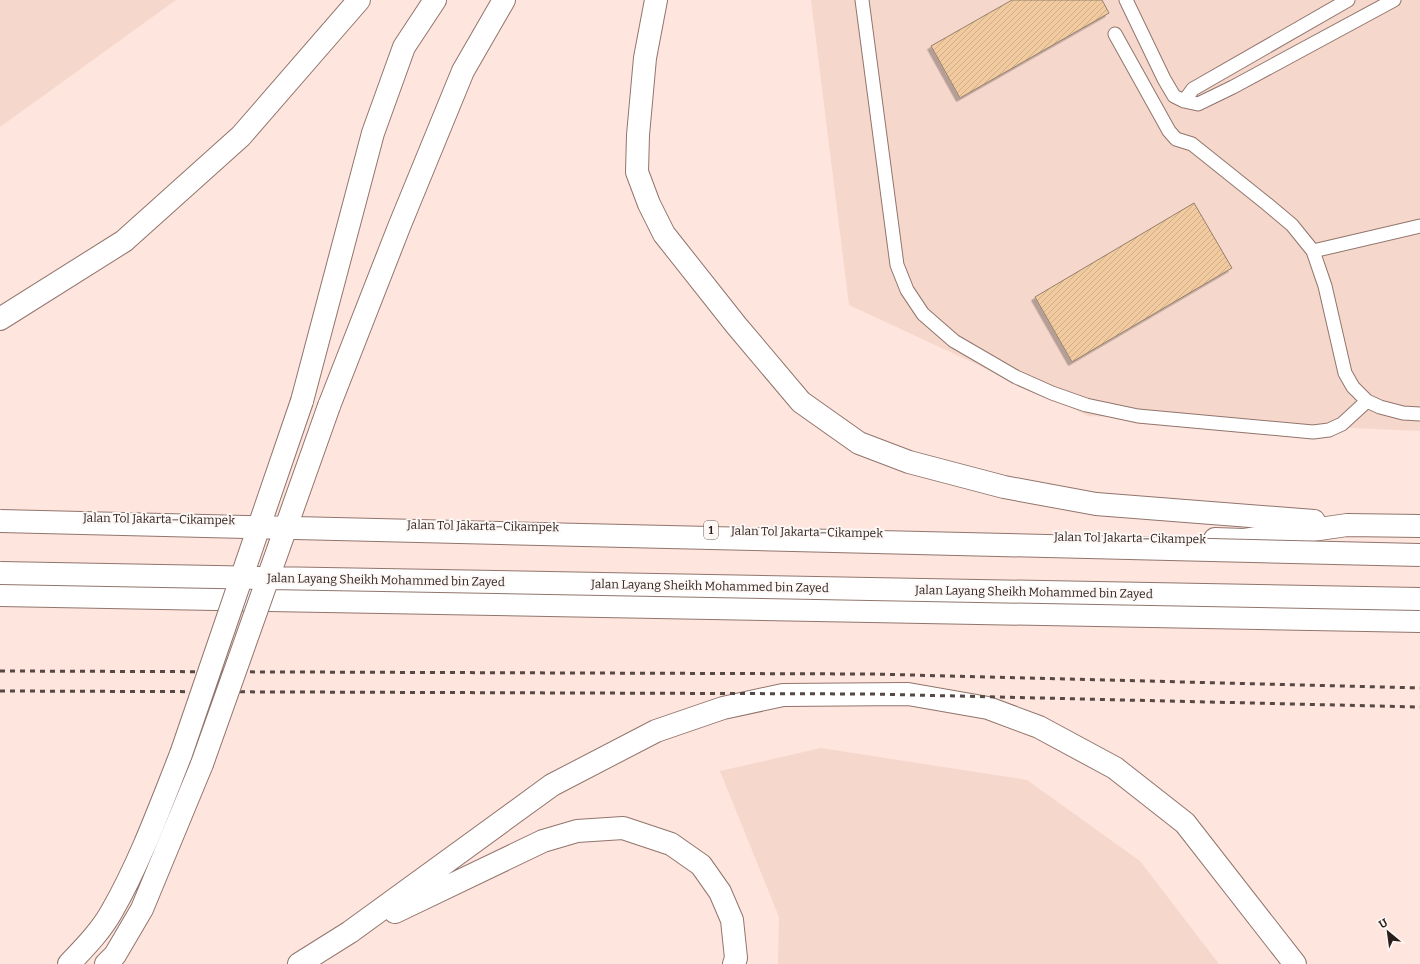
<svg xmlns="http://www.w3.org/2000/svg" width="1420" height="964" font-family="Bitter,serif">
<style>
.built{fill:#f6d7cc}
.building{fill:url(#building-hatch);stroke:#94816c;filter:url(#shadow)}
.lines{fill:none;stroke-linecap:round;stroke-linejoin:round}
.service-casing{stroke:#91756c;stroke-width:15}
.motorway-casing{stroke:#91756c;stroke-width:24}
.service{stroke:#fff;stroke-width:13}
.motorway{stroke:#fff;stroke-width:22}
.rail{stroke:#564844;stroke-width:3;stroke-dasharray:5 5;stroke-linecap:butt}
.motorway-bridge-casing{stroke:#91756c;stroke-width:24;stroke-linecap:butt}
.motorway-bridge{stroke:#fff;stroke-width:22}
.labels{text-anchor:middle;stroke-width:4;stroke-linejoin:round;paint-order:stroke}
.shield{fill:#fdf7f5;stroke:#695f5c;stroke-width:1}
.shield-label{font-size:11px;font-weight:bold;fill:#291e1a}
.street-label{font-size:12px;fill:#291e1a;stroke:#fdf7f5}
</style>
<defs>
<pattern id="building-hatch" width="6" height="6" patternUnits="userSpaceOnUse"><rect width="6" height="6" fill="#f1caa0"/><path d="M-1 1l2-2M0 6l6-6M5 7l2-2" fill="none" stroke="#cfad89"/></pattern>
<filter id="shadow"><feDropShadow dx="-3.5" dy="3.5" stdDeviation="0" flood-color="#0004"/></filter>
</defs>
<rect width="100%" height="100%" fill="#fee5dd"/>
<path class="built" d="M 0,0 L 176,0 L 0,127 Z
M 811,0 L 1420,0 L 1420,431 L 1088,416 L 849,305 Z
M 821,748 L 1027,780 L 1140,861 L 1219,964 L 778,964 L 779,917 L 720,771 Z"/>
<path class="building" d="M 1012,0 L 1102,0 L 1109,13 L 960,98 L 931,46 Z
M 1194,203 L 1232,268 L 1072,362 L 1035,297 Z"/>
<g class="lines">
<g class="service-casing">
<path id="service" d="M 862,0 L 897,265 L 907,290 L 923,314 L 954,341 L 1016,377 L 1052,393 L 1086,405 L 1138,416 L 1313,432 L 1329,430 L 1342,424 L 1367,401
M 1126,0 L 1164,79 L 1174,96 L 1184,101 L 1198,104 L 1233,87 L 1394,0
M 1115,34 L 1169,131 L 1176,139 L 1192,144 L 1267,204 L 1292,225 L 1313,251 L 1325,286 L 1345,373 L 1353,387 L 1367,401 L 1380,407 L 1403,413 L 1420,414
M 1184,101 L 1193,89 L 1348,0
M 1313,251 L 1420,226"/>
</g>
<g class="motorway-casing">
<path id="motorway" d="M 656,0 L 645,58 L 638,135 L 637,172 L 649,204 L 664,234 L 736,325 L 801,402 L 859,443 L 909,462 L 1004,487 L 1096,504 L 1314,521
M 0,319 L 124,241 L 241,136 L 359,0
M 302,401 L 373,133 L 404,47 L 435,0
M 329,406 L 399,227 L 463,71 L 504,0
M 1215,539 L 1244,540 L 1347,525 L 1420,526
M 0,595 L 1420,621
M 395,912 L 543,841 L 577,831 L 623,828 L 671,844 L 701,865 L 720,892 L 732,920 L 736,958 L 734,964
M 69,964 C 84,948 101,931 112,911 C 140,862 160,807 181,754
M 106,964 L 115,955 L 142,909 L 202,764
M 299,964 L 350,932 L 552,785 L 656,731 L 723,708 L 783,695 L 908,694 L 988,708 L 1039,727 L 1115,768 L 1185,823 L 1295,964"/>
</g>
<use href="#service" class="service"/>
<use href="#motorway" class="motorway"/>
<path class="rail" d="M 0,671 L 871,674 L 1420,688
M 0,691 L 871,694 L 1420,707"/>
<g class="motorway-bridge-casing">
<path id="motorway-bridge" d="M 0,521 L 1420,555
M 0,573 L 1420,599
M 181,754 L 302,401
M 202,764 L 329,406"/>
</g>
<use href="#motorway-bridge" class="motorway-bridge"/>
</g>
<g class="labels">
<rect class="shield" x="704" y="521" width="14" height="18" rx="3"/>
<g class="shield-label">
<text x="711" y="534">1</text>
</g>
<g class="street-label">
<text transform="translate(159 519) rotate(1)" y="4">Jalan Tol Jakarta–Cikampek</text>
<text transform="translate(483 526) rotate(1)" y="4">Jalan Tol Jakarta–Cikampek</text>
<text transform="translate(807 532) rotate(1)" y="4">Jalan Tol Jakarta–Cikampek</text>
<text transform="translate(1130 538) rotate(1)" y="4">Jalan Tol Jakarta–Cikampek</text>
<text transform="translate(386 580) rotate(1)" y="4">Jalan Layang Sheikh Mohammed bin Zayed</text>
<text transform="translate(710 586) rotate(1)" y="4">Jalan Layang Sheikh Mohammed bin Zayed</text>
<text transform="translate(1034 592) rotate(1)" y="4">Jalan Layang Sheikh Mohammed bin Zayed</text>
</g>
</g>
<g transform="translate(1388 932) rotate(331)" stroke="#fdf7f5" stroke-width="3" paint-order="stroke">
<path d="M0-3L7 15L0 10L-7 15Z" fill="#291e1a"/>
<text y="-6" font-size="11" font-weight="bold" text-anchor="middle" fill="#291e1a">U</text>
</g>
</svg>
